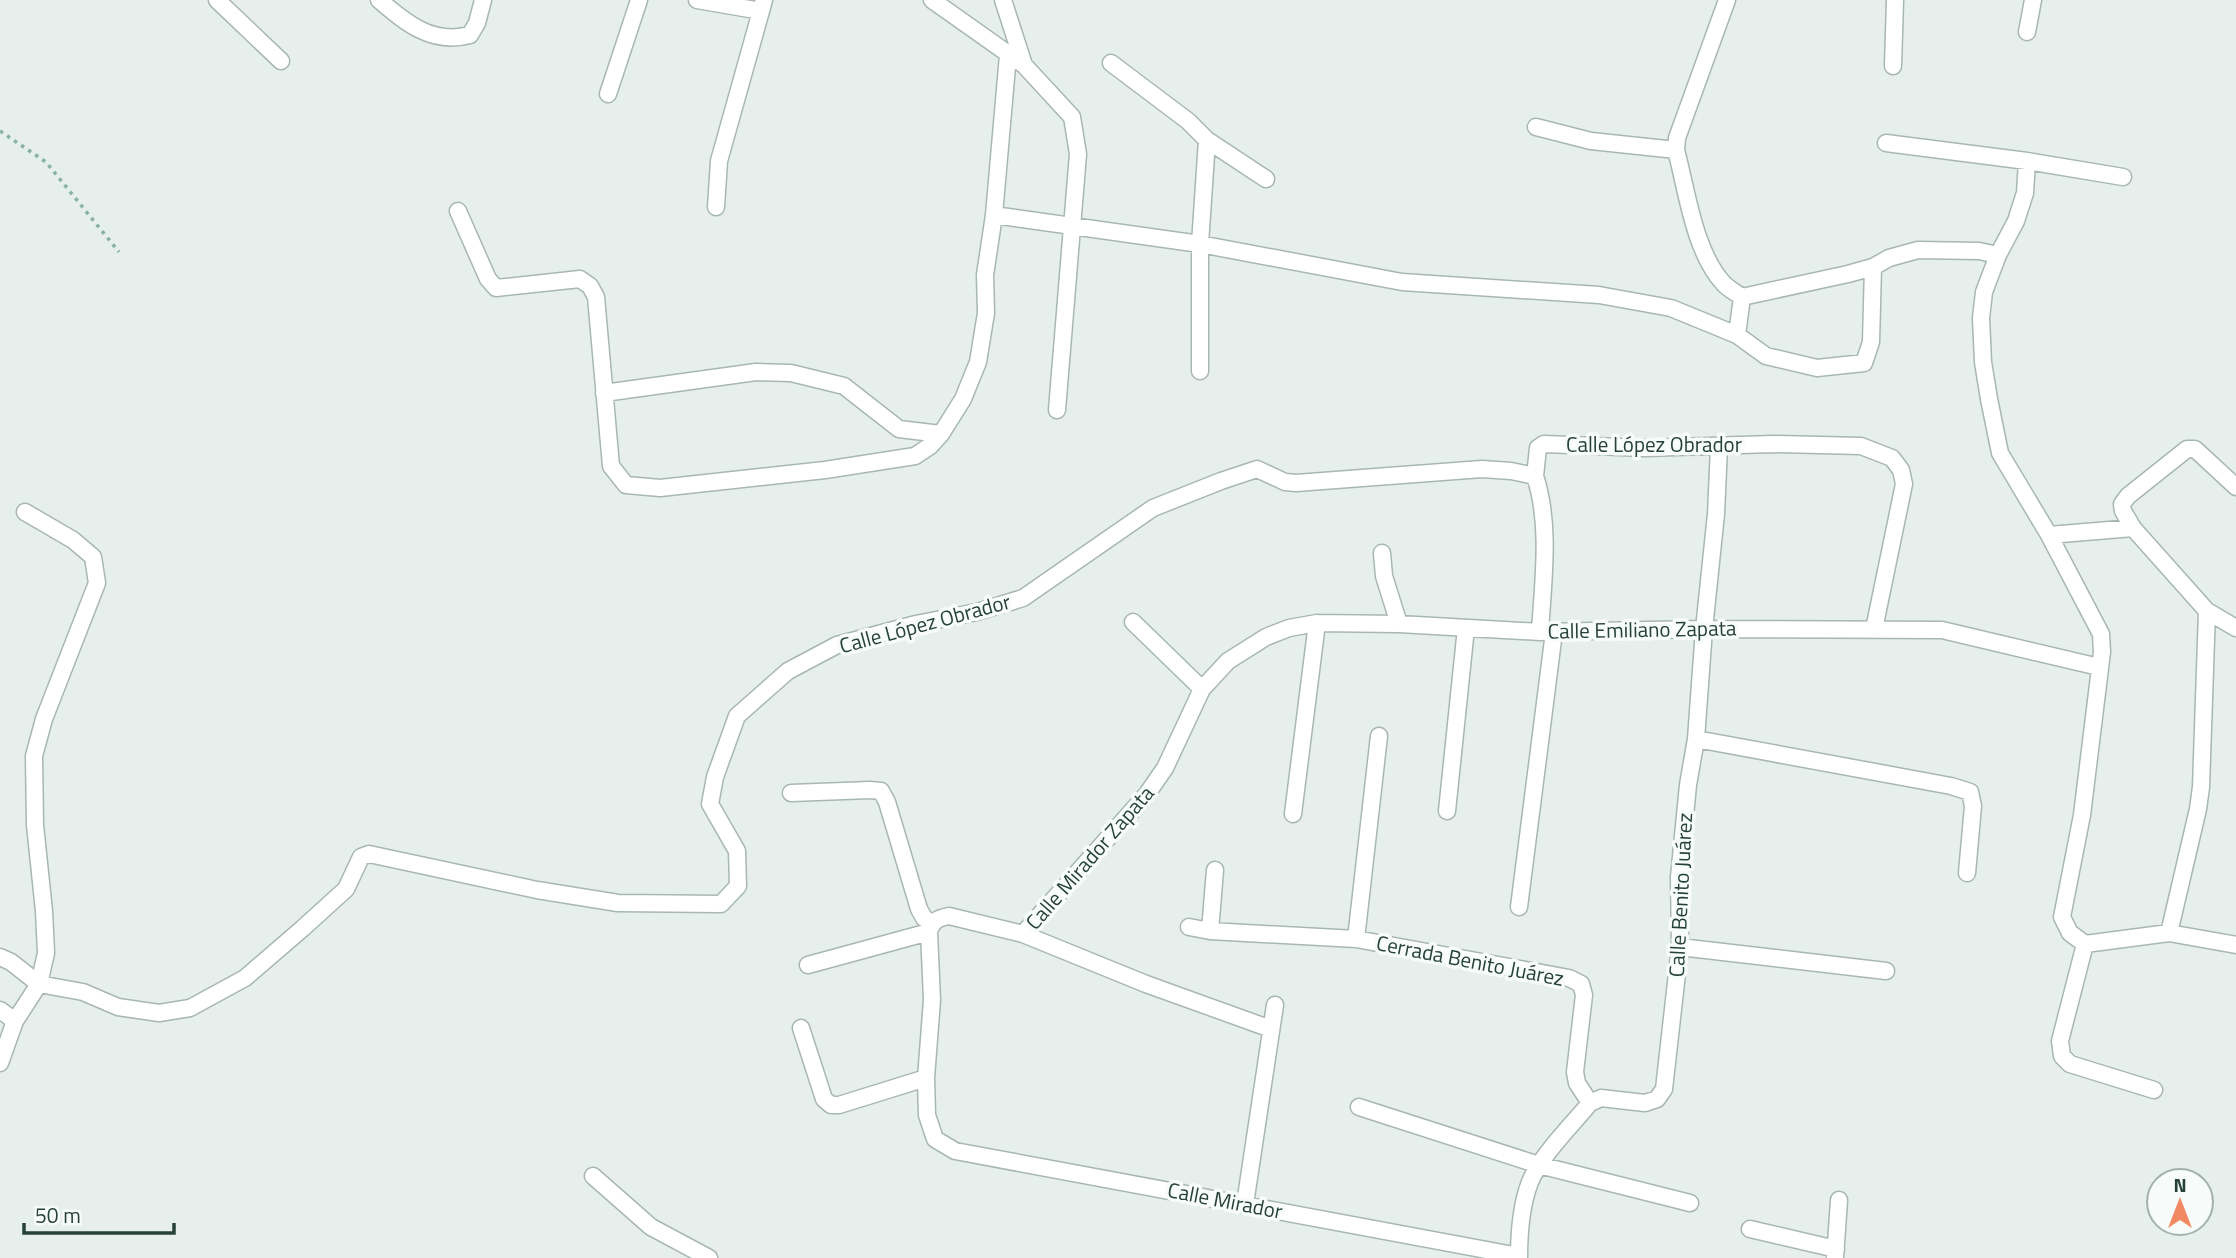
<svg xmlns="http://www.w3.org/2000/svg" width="2236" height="1258" font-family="'Titillium Web',sans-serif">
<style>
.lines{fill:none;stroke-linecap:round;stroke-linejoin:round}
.minor-casing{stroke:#a8b7b2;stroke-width:19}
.path{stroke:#87b2a6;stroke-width:3.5;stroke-dasharray:3.5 5;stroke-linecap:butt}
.minor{stroke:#fff;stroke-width:16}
.labels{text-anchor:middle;stroke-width:7;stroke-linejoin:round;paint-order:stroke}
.street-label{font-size:21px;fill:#25413a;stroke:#f7fbf9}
</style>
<rect width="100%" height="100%" fill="#e6efeb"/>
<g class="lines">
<g class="minor-casing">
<path id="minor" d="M 217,0 L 281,61
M 379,0 C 406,23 432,45 470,35 L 477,23 L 483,0
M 697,0 L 761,11 L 764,0
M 932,0 L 1024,65 L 1072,117 L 1078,154 L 1057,410
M 1003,0 L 1024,65
M 1727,0 L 1677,138 L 1676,150 C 1687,191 1694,252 1724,284 C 1729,289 1736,293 1742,297 L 1737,335
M 2027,32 L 2033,0
M 1111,63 L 1188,121 L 1207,140 L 1266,179
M 1893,66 L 1895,0
M 608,94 L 639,0
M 1536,127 L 1591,141 L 1676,150
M 1886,143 L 2027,161 L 2123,177
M 2027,161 L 2025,193 L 2016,221 L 1998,255 L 1984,292 L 1981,318 L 1983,362 L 1989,399 L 2000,453 L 2049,535 L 2101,634 L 2102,652 L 2082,815 L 2062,917 L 2070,933 L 2085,944
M 716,207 L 719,161 L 761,11
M 458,211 L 488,279 L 496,288 L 580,279 L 590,286 L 596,297 L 611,466 L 626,485 L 660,488 L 825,470 L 915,456 L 930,446 L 941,434 L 963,399 L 978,362 L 986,313 L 985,275 L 994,215 L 1008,55
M 994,215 L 1200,244 L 1402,282 L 1599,295 L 1671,308 L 1737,335 L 1766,356 L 1817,368 L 1864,363 L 1871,342 L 1873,267
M 1742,297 L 1848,274 L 1873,267 L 1889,258 L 1918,250 L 1979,251 L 1998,255
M 1200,371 L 1200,244 L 1207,140
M 604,393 L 756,372 L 791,373 L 844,386 L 899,429 L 941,434
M 1535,476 C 1551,525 1543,581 1540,632
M 2236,487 L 2195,449 L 2187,449 L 2128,496 L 2122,504 L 2123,511 L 2133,528 L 2207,611 L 2236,628
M 2049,535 L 2133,528
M 1382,553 L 1384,576 L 1399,624
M 1133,622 L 1202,689
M 1696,739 L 1951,786 L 1970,792 L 1973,806 L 1967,873
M 791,793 L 870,790 L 881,791 L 887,802 L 919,909 L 924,918 L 932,923
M 1447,811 L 1466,628
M 1293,814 L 1317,623
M 1519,907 L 1554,632
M 1189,927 L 1210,931 L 1356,939 L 1569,978 L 1581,984 L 1584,995 L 1575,1072 L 1577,1083 L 1590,1103
M 1210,931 L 1215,870
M 2169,933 L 2198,809 L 2201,787 L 2207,611
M 1023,934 L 1146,984 L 1271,1029
M 1356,939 L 1379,736
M 2085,944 L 2060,1041 L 2062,1056 L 2070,1064 L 2154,1090
M 2085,944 L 2169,933 L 2236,945
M 1680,947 L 1886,971
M 0,957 L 11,962 L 39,984 L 46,953 L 44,911 L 35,825 L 34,756 L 44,719 L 97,583 L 93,557 L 73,540 L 25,512
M 808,965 L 929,932
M 0,1010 L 15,1021
M 801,1028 L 824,1099 L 831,1105 L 839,1105 L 926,1078
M 0,1063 L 15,1021 L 39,984 L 83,992 L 118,1007 L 159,1013 L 190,1008 L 245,978 L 303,928 L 346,889 L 361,857 L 369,854 L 537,890 L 618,903 L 721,904 L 738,886 L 737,851 L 710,804 L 715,777 L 737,716 L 788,671 L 837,645 L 916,624 L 977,612 L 1023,598 L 1153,508 L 1221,481 L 1257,469 L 1285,482 L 1296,483 L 1482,469 L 1511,471 L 1535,476 L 1538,448 L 1544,444 L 1645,448 L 1773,444 L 1861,446 L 1892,458 L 1901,470 L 1904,484 L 1874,629
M 1359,1107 L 1539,1165 L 1690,1203
M 593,1176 L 651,1227 L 709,1258
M 1245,1204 L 1275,1005
M 1750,1229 L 1836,1249
M 1519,1256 L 955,1151 L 935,1139 L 927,1115 L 926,1078 L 932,1000 L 929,932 C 932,921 938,918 949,916 L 1023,934 L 1147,794 L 1165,768 L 1202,689 L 1228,661 L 1266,637 L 1289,628 L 1317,623 L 1399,624 L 1540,632 L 1704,629 L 1942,630 L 2099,667
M 1519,1258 C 1519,1234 1521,1205 1530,1182 C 1541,1155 1572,1125 1590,1103 L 1601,1098 L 1645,1103 L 1657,1099 L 1664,1089 L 1680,947 L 1679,877 L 1688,785 L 1696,739 L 1704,629 L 1716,514 L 1719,447
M 1835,1258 L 1839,1200"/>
</g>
<path class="path" d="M 0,131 L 46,162 L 119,252"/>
<use href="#minor" class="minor"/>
</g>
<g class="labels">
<g class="street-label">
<text x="1654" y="452">Calle López Obrador</text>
<text transform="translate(925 624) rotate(-15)" y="7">Calle López Obrador</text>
<text transform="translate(1642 630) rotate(-1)" y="7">Calle Emiliano Zapata</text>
<text transform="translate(1090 858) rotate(-49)" y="7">Calle Mirador Zapata</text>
<text transform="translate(1681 895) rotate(-87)" y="7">Calle Benito Juárez</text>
<text transform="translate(1470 961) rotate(11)" y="7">Cerrada Benito Juárez</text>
<text transform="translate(1225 1201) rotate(11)" y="7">Calle Mirador</text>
</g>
</g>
<g transform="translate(2180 1202)"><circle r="33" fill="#f7fbf9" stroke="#a3b1ad" stroke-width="2"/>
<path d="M0-5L12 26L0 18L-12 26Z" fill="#f18962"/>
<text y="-10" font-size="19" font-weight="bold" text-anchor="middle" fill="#25413a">N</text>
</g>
<path d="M24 1223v10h150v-10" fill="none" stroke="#25413a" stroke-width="3.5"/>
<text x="35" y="1223" font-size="21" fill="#25413a" stroke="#f7fbf9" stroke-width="5" paint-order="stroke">50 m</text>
</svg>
